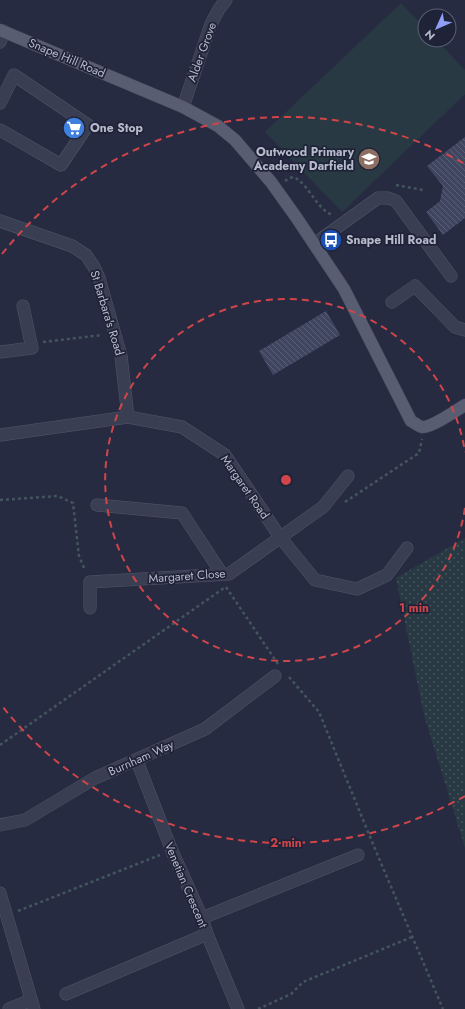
<svg xmlns="http://www.w3.org/2000/svg" width="465" height="1009" font-family="Jost,sans-serif">
<style>
.green{fill:#283943}
.garden{fill:url(#garden-dots)}
.building{fill:url(#building-back-hatch)}
.lines{fill:none;stroke-linecap:round;stroke-linejoin:round}
.minor-casing{stroke:#525669;stroke-width:13}
.major-casing{stroke:#44475b;stroke-width:13}
.path{stroke:#43555d;stroke-width:2.5;stroke-dasharray:3 3;stroke-linecap:butt}
.minor{stroke:#3a3e52;stroke-width:12}
.major{stroke:#595d72;stroke-width:12}
.ring{fill:none;stroke:#d04549;stroke-width:2;stroke-dasharray:7 5}
.labels{text-anchor:middle;stroke-width:3.5;stroke-linejoin:round;paint-order:stroke}
.street-label{font-size:12px;fill:#b7bacc;stroke:#1f2337}
.poi-label{font-size:12px;font-weight:bold;fill:#b7bacc;stroke:#1f2337;text-anchor:start}
.centre{fill:#d04549;stroke:#1f2337;stroke-width:2}
.ring-label{font-size:12px;text-anchor:middle;font-weight:bold;fill:#d04549;stroke:#1f2337;stroke-width:3.5;stroke-linejoin:round;paint-order:stroke}
</style>
<defs>
<pattern id="garden-dots" width="8" height="8" patternUnits="userSpaceOnUse"><rect width="8" height="8" fill="#283943"/><path d="M2 2h.1M6 6h.1" fill="none" stroke="#45545d" stroke-width="1.8" stroke-linecap="round"/></pattern>
<pattern id="building-back-hatch" width="6" height="6" patternUnits="userSpaceOnUse"><rect width="6" height="6" fill="#404660"/><path d="M-1 5l2 2M0 0l6 6M5-1l2 2" fill="none" stroke="#595f76"/></pattern>
</defs>
<rect width="100%" height="100%" fill="#262b42"/>
<path class="green" d="M 401,3 L 425,28 L 425,40 L 436,40 L 465,70 L 465,94 L 342,212 L 265,132 Z"/>
<path class="garden" d="M 465,538 L 465,848 L 424,715 L 396,578 Z"/>
<path class="building" d="M 465,137 L 465,218 L 443,235 L 426,212 L 440,201 L 443,186 L 427,166 Z
M 326,311 L 340,335 L 273,375 L 259,351 Z"/>
<g class="lines">
<g class="minor-casing">
<path id="minor" d="M 0,42 L 4,31
M 0,103 L 14,75 L 88,125 L 61,165 L 0,130
M 183,107 L 211,24 L 219,9 L 226,0
M 0,221 L 72,246 L 86,255 L 94,267 L 99,278 L 121,356 L 128,417
M 314,244 L 378,198 L 388,198 L 396,201 L 451,276
M 392,302 L 415,286 L 455,327 L 465,330
M 0,352 L 32,348 L 23,306
M 0,435 L 128,417 L 182,427 L 225,455 L 280,537 L 315,580 L 357,589 L 387,575 L 407,548
M 97,505 L 182,513 L 222,574
M 90,608 L 90,582 L 229,574 L 323,507 L 348,476
M 137,761 L 172,851 L 202,918 L 207,934 L 238,1009
M 0,825 L 25,820 L 95,778 L 205,729 L 275,676
M 0,893 L 34,1009
M 202,918 L 358,855
M 66,994 L 207,934
M 9,1009 L 31,1000"/>
</g>
<g class="major-casing">
<path id="major" d="M 0,30 L 183,107 L 218,126 L 235,140 L 271,182 L 296,217 L 344,289 L 411,421 C 415,423 418,426 422,427 C 431,428 457,410 465,405"/>
</g>
<path class="path" d="M 285,181 L 289,178 L 294,177 C 310,186 315,207 332,215
M 396,185 L 423,190
M 43,342 L 102,335
M 0,500 L 58,496 L 73,503 L 79,556 L 85,570
M 345,502 L 419,453 L 422,439
M 226,587 L 278,664
M 289,677 L 319,712 L 375,849 L 443,1009
M 0,745 L 224,588
M 18,911 L 160,855
M 258,1009 L 291,994 L 303,982 L 412,937"/>
<use href="#minor" class="minor"/>
<use href="#major" class="major"/>
</g>
<g class="ring">
<path d="M465 508A181 181 0 1 1 465 452"/>
<path d="M465 796A363 363 0 0 1 2 706M2 254A363 363 0 0 1 465 164"/>
</g>
<defs>
<g id="supermarket-disc" transform="scale(1.15)"><circle r="9.5" fill="#3f7fe0" stroke="#1f2337"/><path d="M-6-5.5h2.5l.6 2H6L4.5 2H-2.5L-4.4-4H-6ZM-1.5 3.2a1.3 1.3 0 1 0 .1 0ZM3 3.2a1.3 1.3 0 1 0 .1 0Z" fill="#fff"/></g>
<g id="school-disc" transform="scale(1.15)"><circle r="9.5" fill="#8d6e63" stroke="#1f2337"/><path d="M0-5L7-2L0 1L-7-2ZM-4 1L0 2.5L4 1V4Q0 6-4 4Z" fill="#fff"/></g>
<g id="bus-disc" transform="scale(1.15)"><circle r="9.5" fill="#1a4fb4" stroke="#1f2337"/><path d="M-5-6H5V4H4V6H2V4H-2V6H-4V4H-5ZM-3.5-4V0h7V-4ZM-3.5 1.2v1.5H-2V1.2ZM2 1.2v1.5H3.5V1.2Z" fill="#fff"/></g>
</defs>
<g fill-rule="evenodd">
<use href="#supermarket-disc" x="74" y="128"/>
<use href="#school-disc" x="369" y="159"/>
<use href="#bus-disc" x="331" y="240"/>
</g>
<g class="labels">
<g class="street-label">
<text transform="translate(202 52) rotate(-70)" y="4">Alder Grove</text>
<text transform="translate(67 58) rotate(23)" y="4">Snape Hill Road</text>
<text transform="translate(107 313) rotate(73)" y="4">St Barbara's Road</text>
<text transform="translate(245 487) rotate(55)" y="4">Margaret Road</text>
<text transform="translate(187 576) rotate(-4)" y="4">Margaret Close</text>
<text transform="translate(141 758) rotate(-24)" y="4">Burnham Way</text>
<text transform="translate(186 885) rotate(67)" y="4">Venetian Crescent</text>
</g>
<g class="poi-label">
<text x="90" y="132">One Stop</text>
<text x="354" y="156" text-anchor="end">Outwood Primary<tspan x="354" dy="14">Academy Darfield</tspan></text>
<text x="346" y="244">Snape Hill Road</text>
</g>
</g>
<circle cx="286" cy="480" r="6" class="centre"/>
<g class="ring-label">
<text x="414" y="612">1 min</text>
<text x="286" y="847">2 min</text>
</g>
<g transform="translate(437 28) rotate(225)"><circle r="19" fill="#1f2337" stroke="#5c5f73"/>
<path d="M0-3L7 15L0 10L-7 15Z" fill="#8f9ef9"/>
<text y="-6" font-size="11" font-weight="bold" text-anchor="middle" fill="#b7bacc">N</text>
</g>
</svg>
